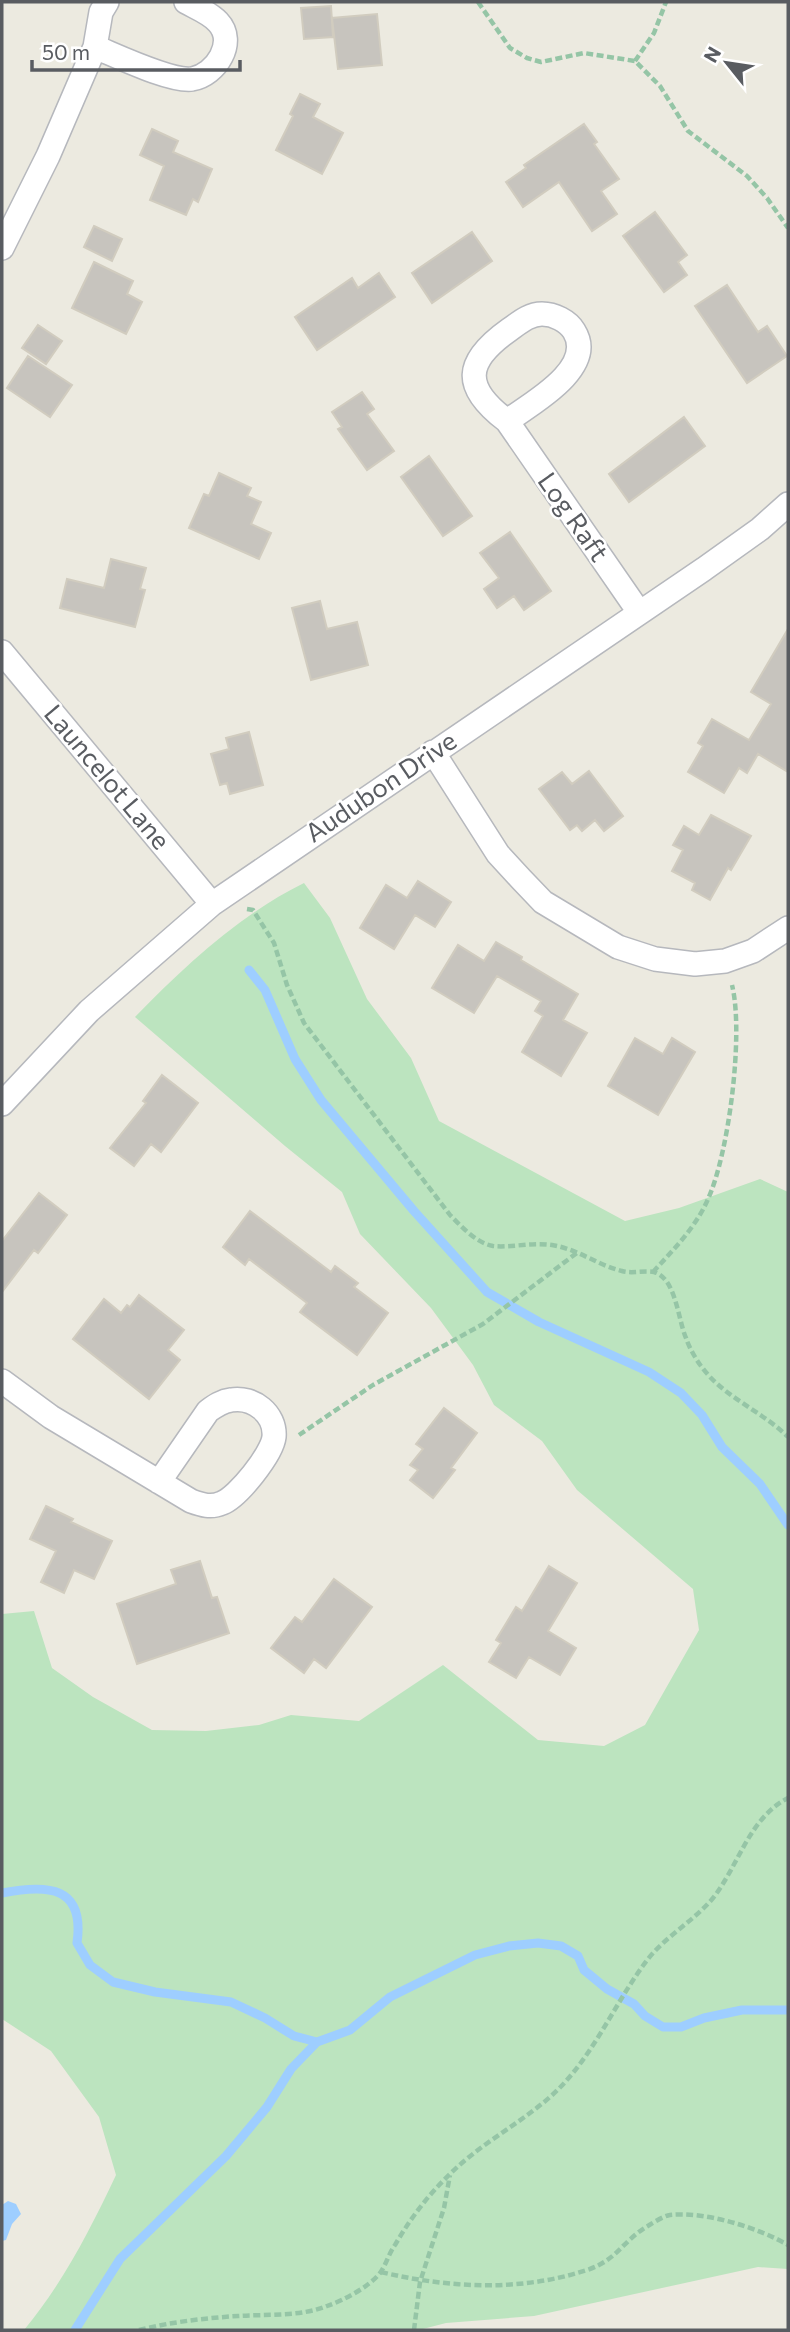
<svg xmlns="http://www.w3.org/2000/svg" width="790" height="2332" font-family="Commissioner,sans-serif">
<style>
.green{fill:#bce4bf}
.water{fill:#9eceff}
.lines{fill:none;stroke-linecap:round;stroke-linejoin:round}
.stream{stroke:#9eceff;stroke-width:9}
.building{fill:#c7c4be;stroke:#d1ccbf;stroke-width:2}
.street-casing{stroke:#b6b8bd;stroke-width:26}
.path{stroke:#95c5a6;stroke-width:4.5;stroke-dasharray:7 3.5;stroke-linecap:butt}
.street{stroke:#fff;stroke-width:23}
.labels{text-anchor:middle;stroke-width:5;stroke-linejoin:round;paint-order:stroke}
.street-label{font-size:26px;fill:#595c61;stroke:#fff}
</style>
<rect width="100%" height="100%" fill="#eceae0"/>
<path class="green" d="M 304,883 L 330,918 L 367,999 L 411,1058 L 439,1121 L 625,1221 L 679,1208 L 760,1179 L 788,1192 L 788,2269 L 758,2267 L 534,2316 L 446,2323 L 419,2330 L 24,2330 C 63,2283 90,2230 116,2175 L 99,2117 L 51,2051 L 2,2019 L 2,1614 L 34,1611 L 52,1668 L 93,1697 L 152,1730 L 206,1731 L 259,1725 L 291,1715 L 359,1721 L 443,1665 L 538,1740 L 604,1746 L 645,1725 L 699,1630 L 693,1589 L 577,1490 L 542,1441 L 494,1405 L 473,1365 L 431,1308 L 360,1234 L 342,1192 L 285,1146 L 135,1017 C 185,966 239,915 304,883 Z"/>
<path class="water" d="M 8,2201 L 16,2204 L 21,2214 L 12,2224 L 6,2240 L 2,2241 L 2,2205 Z"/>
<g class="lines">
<path class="stream" d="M 249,970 L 265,990 L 295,1059 L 321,1100 L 414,1211 L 487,1292 L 539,1322 L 649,1372 L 681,1393 L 702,1415 L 722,1447 L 760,1484 L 788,1525
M 2,1893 C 48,1884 85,1886 77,1943 L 90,1965 L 113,1982 L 155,1992 L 231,2002 L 265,2018 L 294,2036 L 317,2042 L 350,2030 L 390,1997 L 475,1955 L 509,1946 L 538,1943 L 561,1946 L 578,1956 L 584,1970 L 607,1989 L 634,2004 L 645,2016 L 663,2027 L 681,2027 L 704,2018 L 742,2010 L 788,2010
M 75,2330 L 120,2259 L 226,2156 L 267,2107 L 291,2069 L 317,2042"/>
</g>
<path class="building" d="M 331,6 L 333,37 L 304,39 L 301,8 Z
M 377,14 L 382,65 L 338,69 L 332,18 Z
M 300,94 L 320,104 L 313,117 L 343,133 L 322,174 L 276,150 L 293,116 L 290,114 Z
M 584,124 L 597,142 L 594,144 L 619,179 L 601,191 L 617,214 L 592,231 L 559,182 L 523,207 L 506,182 L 526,168 L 524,165 Z
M 152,129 L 178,141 L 173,152 L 212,169 L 198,202 L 193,199 L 186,215 L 150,200 L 164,166 L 140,155 Z
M 655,212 L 687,255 L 678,262 L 687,275 L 664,292 L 623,236 Z
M 94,226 L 122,239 L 112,261 L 84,247 Z
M 472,232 L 492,261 L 432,303 L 412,273 Z
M 94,262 L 133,281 L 127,294 L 142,302 L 126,334 L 72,308 Z
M 379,273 L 395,297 L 317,350 L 295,317 L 352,278 L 358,288 Z
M 727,285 L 758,332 L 767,326 L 787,356 L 747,383 L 695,306 Z
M 38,325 L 62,341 L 46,364 L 22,348 Z
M 28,356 L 72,385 L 50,417 L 7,388 Z
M 362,392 L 374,409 L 367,414 L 394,451 L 367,470 L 338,429 L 342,427 L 332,412 Z
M 684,417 L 705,446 L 629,502 L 609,474 Z
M 429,456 L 472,516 L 443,536 L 401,477 Z
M 219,473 L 251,488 L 247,496 L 261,502 L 251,524 L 271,533 L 259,559 L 189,528 L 204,494 L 209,496 Z
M 510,532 L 551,591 L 524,610 L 514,596 L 497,608 L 484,589 L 499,578 L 480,553 Z
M 111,559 L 146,568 L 140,589 L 145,590 L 135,627 L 60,608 L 67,579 L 104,588 Z
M 320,601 L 327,629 L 357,622 L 368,665 L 311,680 L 292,608 Z
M 788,629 L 788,772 L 758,754 L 747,773 L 739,768 L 724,793 L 688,772 L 703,746 L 698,743 L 712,719 L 749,740 L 771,704 L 751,692 Z
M 249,732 L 263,785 L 230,794 L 227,783 L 220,785 L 211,754 L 229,749 L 226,738 Z
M 589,771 L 623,816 L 604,831 L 595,820 L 582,831 L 577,825 L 570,830 L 539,789 L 562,772 L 572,784 Z
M 711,815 L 751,836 L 731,870 L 728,868 L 710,900 L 692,890 L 695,883 L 672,871 L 683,850 L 673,845 L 684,826 L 699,835 Z
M 418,881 L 451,902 L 435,927 L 415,915 L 394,949 L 360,928 L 386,885 L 407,898 Z
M 496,942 L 522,957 L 521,960 L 578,994 L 563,1020 L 587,1033 L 561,1076 L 522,1052 L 543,1016 L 535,1011 L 541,1001 L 497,976 L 474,1013 L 432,988 L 458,945 L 484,961 Z
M 635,1038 L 663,1054 L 672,1038 L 695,1052 L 658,1115 L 608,1086 Z
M 162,1075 L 198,1103 L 161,1152 L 151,1144 L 134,1166 L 110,1148 L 146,1103 L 143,1101 Z
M 39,1193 L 67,1215 L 38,1253 L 34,1250 L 2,1292 L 2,1241 Z
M 250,1211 L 331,1272 L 335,1266 L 358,1283 L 354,1287 L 388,1313 L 357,1355 L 300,1312 L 307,1303 L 249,1259 L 245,1265 L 223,1247 Z
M 139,1295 L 184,1330 L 168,1350 L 180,1360 L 149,1399 L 73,1339 L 104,1299 L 121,1313 L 127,1305 L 130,1307 Z
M 444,1408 L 477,1433 L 451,1468 L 455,1470 L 433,1498 L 410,1480 L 418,1470 L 410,1465 L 423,1449 L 416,1444 Z
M 46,1506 L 73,1519 L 71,1522 L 112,1541 L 94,1579 L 74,1570 L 64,1593 L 41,1582 L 56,1551 L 30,1539 Z
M 200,1561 L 212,1598 L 217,1597 L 229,1633 L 137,1664 L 117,1604 L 176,1584 L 171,1570 Z
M 549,1566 L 577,1583 L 548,1631 L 576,1648 L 560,1675 L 529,1657 L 516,1678 L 489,1662 L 501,1643 L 496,1640 L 516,1607 L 522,1611 Z
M 334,1579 L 372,1607 L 326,1668 L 314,1659 L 304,1673 L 271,1648 L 295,1617 L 302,1622 Z"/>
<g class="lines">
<g class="street-casing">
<path id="street" d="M 95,47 C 117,56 171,82 192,79 C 216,75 237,42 218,22 C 210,13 197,8 186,2
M 2,248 L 48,156 L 95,47 L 101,12 L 107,2
M 507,421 C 531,404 597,368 574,331 C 568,321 554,314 542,314 C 529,314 519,323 509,330 C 464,362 462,387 507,421 L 639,612
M 2,652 L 212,904
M 433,752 L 498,854 L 521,879 L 543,902 L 618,947 L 655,959 L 695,964 L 725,961 L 753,951 L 788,928
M 2,1104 L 89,1011 L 212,904 L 704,569 L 760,529 L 788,504
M 2,1381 L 51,1417 L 191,1501 C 202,1505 211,1508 222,1503 C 238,1497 272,1454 274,1437 C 276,1414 253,1396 231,1400 C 222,1401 215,1406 208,1411 L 159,1482"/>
</g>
<path class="path" d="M 478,2 L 510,48 L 527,58 L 541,62 L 584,53 L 635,61 L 660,86 L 688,131 L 747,176 L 767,198 L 788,228
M 635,61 L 654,33 L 666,2
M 247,909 L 253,910 L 274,943 L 287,985 L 304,1023 L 450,1215 C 461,1226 476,1243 493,1246 C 510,1248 532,1242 552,1245 C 578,1249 597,1265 622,1271 C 632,1274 644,1270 654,1272 C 676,1278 678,1320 686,1338 C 689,1347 695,1358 701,1366 C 723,1397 762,1411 788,1437
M 653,1272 C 674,1249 696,1227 708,1199 C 729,1153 744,1033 732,985
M 299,1435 L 373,1385 L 483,1324 L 578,1252
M 381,2272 C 448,2288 520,2292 587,2270 C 617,2260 622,2242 646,2227 C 653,2223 663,2216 670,2215 C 705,2211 759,2228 788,2245
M 139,2330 C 171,2322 205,2318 238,2316 C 266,2314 300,2317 327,2306 C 344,2300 369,2287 380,2273 C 386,2265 389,2253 395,2245 C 410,2219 428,2195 450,2174 C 480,2144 518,2125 550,2097 C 593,2059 614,2003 648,1959 C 666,1936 694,1921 713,1898 C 739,1865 749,1818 788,1798
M 414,2330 L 420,2282 L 444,2208 L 450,2175"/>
<use href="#street" class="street"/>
</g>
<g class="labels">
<g class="street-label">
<text transform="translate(573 517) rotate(55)" y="9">Log Raft</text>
<text transform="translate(107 777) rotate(50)" y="9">Launcelot Lane</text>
<text transform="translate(381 787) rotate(-34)" y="9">Audubon Drive</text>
</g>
</g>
<rect width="790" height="2332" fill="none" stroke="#595c61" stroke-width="7"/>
<g transform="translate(727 63) rotate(300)" stroke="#ffffff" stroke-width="5" paint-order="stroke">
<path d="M0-5L12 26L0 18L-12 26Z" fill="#595c61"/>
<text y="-10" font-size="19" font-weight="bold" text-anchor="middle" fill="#595c61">N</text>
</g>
<path d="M32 60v10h208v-10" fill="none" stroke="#595c61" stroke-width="3.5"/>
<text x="42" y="60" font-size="21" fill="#595c61" stroke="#ffffff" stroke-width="5" paint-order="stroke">50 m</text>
</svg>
